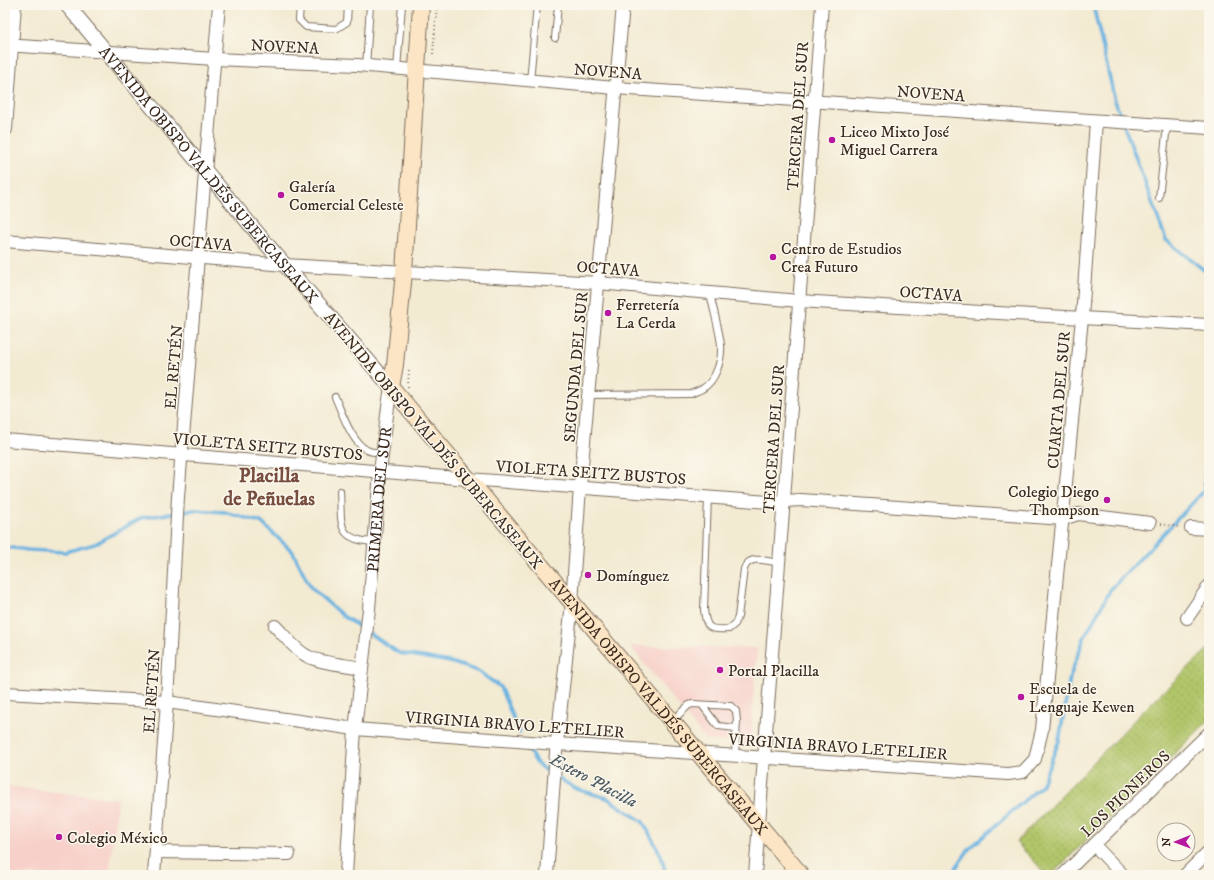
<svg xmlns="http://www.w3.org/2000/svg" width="1214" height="880" font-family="'IM FELL DW Pica',serif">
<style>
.built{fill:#f7d0c9}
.park{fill:url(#park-dots);stroke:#767844}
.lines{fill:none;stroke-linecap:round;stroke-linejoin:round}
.stream{stroke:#68b2e0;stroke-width:3.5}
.service-casing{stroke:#7b6d5d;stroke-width:8}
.minor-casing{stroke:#7b6d5d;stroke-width:14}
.tertiary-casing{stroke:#7b6d5d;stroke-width:16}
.secondary-casing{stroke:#7b6d5d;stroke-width:18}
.path{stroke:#7b6d5d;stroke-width:2;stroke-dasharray:1 3;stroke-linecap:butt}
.service{stroke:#fff;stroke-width:6}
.minor{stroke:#fff;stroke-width:12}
.tertiary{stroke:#fff;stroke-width:14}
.secondary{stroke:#fce5c4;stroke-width:16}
.poi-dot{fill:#b5179e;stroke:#fbf7ec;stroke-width:1.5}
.labels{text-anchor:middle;stroke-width:3;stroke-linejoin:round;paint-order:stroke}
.street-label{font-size:16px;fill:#3b2a1e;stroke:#fbf7ec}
.poi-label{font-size:16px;fill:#3b2a1e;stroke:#fbf7ec;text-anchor:start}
.water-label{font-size:17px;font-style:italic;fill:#4b5a62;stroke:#fbf7ec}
.district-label{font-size:20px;font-weight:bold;fill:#764d3f;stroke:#fbf7ec}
</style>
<defs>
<pattern id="park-dots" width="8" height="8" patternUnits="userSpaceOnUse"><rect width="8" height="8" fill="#b1c569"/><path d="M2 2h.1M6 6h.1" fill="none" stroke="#99a95b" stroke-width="1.8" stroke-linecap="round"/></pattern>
</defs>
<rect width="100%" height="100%" fill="#fbf7ec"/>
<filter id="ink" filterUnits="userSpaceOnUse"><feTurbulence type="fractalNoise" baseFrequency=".025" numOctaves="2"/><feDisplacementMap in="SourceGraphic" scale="8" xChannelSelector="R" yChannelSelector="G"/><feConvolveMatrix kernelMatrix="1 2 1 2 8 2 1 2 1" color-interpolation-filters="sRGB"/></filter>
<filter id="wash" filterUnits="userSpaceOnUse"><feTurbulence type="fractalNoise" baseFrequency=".012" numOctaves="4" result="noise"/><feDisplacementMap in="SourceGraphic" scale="16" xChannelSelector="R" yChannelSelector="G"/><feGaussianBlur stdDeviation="0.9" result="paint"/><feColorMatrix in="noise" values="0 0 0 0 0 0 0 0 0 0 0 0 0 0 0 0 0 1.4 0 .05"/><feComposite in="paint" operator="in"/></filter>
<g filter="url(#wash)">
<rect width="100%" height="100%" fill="#f3ead2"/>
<path class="built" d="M 630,646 L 757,648 L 750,743 L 706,740 Z
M 5,786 L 118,799 L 109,875 L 5,875 Z"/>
<path class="park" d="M 1209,648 L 1209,720 L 1051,875 L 1047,875 L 1016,842 L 1149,705 Z"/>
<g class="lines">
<path class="stream" d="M 1093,5 L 1115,101 L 1166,240 L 1209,274
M 5,547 L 28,550 L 65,552 L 95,544 L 141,518 L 194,510 L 224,512 L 261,522 L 293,552 L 311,588 L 343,616 L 399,653 L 450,662 L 478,671 L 500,687 L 519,732
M 529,751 L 538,765 L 552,774
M 557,777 L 576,789 L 607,798 L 643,822 L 661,855 L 666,875
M 951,875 L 969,849 L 1041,786 L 1059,741 L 1070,677 L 1084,638 L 1111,589 L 1204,491 L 1209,435"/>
</g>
</g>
<g filter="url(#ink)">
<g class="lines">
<g class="service-casing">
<path id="service" d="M 300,5 L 299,20 L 306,27 L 336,29 L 347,22 L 348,5
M 555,38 L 558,5
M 366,67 L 370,5
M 397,69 L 402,5
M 530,81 L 537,5
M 1159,198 L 1167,125
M 588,395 L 691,394 C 694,392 699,391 702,389 C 716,381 722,360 721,345 C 719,328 713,309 710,293
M 335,397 C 342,413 352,443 367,450 C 372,453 378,452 383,452
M 340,491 C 342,523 335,540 374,542
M 708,497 L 704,609 C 706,629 709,630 729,629 L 735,624 L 738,617 L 744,569 C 749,554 766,561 779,563
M 702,705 L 718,726 L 736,728
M 672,721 L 689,705 L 693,704 L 731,706 L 736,711 L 737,721 L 735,755"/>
</g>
<g class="minor-casing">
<g id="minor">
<path d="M 5,45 L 215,59 L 357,65 L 615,88 L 1209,128"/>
<path d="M 5,241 L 285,265 L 598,283 L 799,301 L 1082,318 L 1209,325"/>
<path d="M 5,440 L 468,479 L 769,502 L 801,500 L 1063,519 L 1078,514 L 1150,523"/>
<path d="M 1191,528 L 1209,529"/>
<path d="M 1187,618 L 1209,586"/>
<path d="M 275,626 C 285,636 295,650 307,656 C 319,663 347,665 362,668"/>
<path d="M 5,693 L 167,702 L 355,729 L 557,744 L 1008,774 L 1023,772 L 1035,759 L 1042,730 L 1082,318 L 1096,121"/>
<path d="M 1094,845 L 1123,875"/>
<path d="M 156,852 L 289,854"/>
<path d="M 154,875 L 167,702 L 178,497 L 219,5"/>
<path id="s1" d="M 346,875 L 355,729 L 369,609 L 380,472 L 388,407 L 391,387"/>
<path d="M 547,875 L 556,752 L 572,603 L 580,487 L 623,5"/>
<path d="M 755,875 L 822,5"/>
<path d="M 1063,875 L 1209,733"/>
<path d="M 1185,875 L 1209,851"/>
</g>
</g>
<g class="tertiary-casing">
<g id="tertiary">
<path id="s2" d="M 67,5 L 264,241 L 391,387"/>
<path d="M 5,129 L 14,5"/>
</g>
</g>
<g class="secondary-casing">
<g id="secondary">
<path id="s3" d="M 421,5 L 404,272 L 395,365 L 391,387 L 801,875"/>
</g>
</g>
<path class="path" d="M 433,54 L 437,5
M 408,387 L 409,369
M 1161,524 L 1180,527"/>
<use href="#service" class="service"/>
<use href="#minor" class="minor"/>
<use href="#tertiary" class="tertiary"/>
<use href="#secondary" class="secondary"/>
</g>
</g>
<g class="poi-dot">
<circle cx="832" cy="140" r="4"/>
<circle cx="281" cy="195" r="4"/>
<circle cx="773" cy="257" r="4"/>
<circle cx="608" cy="313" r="4"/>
<circle cx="1107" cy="500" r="4"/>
<circle cx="588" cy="575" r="4"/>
<circle cx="720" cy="670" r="4"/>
<circle cx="1021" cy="697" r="4"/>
<circle cx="59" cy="837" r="4"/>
</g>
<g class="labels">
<g class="street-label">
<text transform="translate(285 46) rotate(3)" y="6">NOVENA</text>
<text transform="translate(608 71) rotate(4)" y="6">NOVENA</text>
<text transform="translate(931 93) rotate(4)" y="6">NOVENA</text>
<text transform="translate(797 116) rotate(-86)" y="6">TERCERA DEL SUR</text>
<text dy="6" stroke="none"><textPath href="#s2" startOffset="221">AVENIDA OBISPO VALDÉS SUBERCASEAUX</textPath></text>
<text transform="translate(201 242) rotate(5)" y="6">OCTAVA</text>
<text transform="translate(608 268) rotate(4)" y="6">OCTAVA</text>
<text transform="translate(931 293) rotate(4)" y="6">OCTAVA</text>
<text transform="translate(173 367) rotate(-85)" y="6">EL RETÉN</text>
<text transform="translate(575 367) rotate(-85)" y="6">SEGUNDA DEL SUR</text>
<text transform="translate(1058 400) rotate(-85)" y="6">CUARTA DEL SUR</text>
<text transform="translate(773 439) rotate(-86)" y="6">TERCERA DEL SUR</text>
<text transform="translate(434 440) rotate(50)" y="6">AVENIDA OBISPO VALDÉS SUBERCASEAUX</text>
<text transform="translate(268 446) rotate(5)" y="6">VIOLETA SEITZ BUSTOS</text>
<text transform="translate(591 472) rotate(4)" y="6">VIOLETA SEITZ BUSTOS</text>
<text dy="6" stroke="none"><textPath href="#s1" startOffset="377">PRIMERA DEL SUR</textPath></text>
<text transform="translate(151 691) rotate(-86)" y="6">EL RETÉN</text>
<text dy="6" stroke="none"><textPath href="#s3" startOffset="800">AVENIDA OBISPO VALDÉS SUBERCASEAUX</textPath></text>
<text transform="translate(515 724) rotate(4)" y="6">VIRGINIA BRAVO LETELIER</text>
<text transform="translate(838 746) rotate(4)" y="6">VIRGINIA BRAVO LETELIER</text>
<text transform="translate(1125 793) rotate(-44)" y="6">LOS PIONEROS</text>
</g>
<g class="poi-label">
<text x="840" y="137">Liceo Mixto José<tspan x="840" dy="18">Miguel Carrera</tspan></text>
<text x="289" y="192">Galería<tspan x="289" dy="18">Comercial Celeste</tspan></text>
<text x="781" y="254">Centro de Estudios<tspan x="781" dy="18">Crea Futuro</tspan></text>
<text x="616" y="310">Ferretería<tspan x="616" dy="18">La Cerda</tspan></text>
<text x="1099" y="497" text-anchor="end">Colegio Diego<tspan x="1099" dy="18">Thompson</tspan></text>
<text x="596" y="581">Domínguez</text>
<text x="728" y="676">Portal Placilla</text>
<text x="1029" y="694">Escuela de<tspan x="1029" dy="18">Lenguaje Kewen</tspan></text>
<text x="67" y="843">Colegio México</text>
</g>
<g class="water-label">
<text transform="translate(594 780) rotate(28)" y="6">Estero Placilla</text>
</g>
<g class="district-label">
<text x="269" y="482">Placilla<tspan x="269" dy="23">de Peñuelas</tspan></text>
</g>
</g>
<rect width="1214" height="880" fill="none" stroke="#fbf7ec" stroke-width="20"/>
<g transform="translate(1176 842) rotate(269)"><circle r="19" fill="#fbf7ec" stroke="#aea59a"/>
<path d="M0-3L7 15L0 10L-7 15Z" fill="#b5179e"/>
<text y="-6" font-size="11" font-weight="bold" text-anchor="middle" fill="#3b2a1e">N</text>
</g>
</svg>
